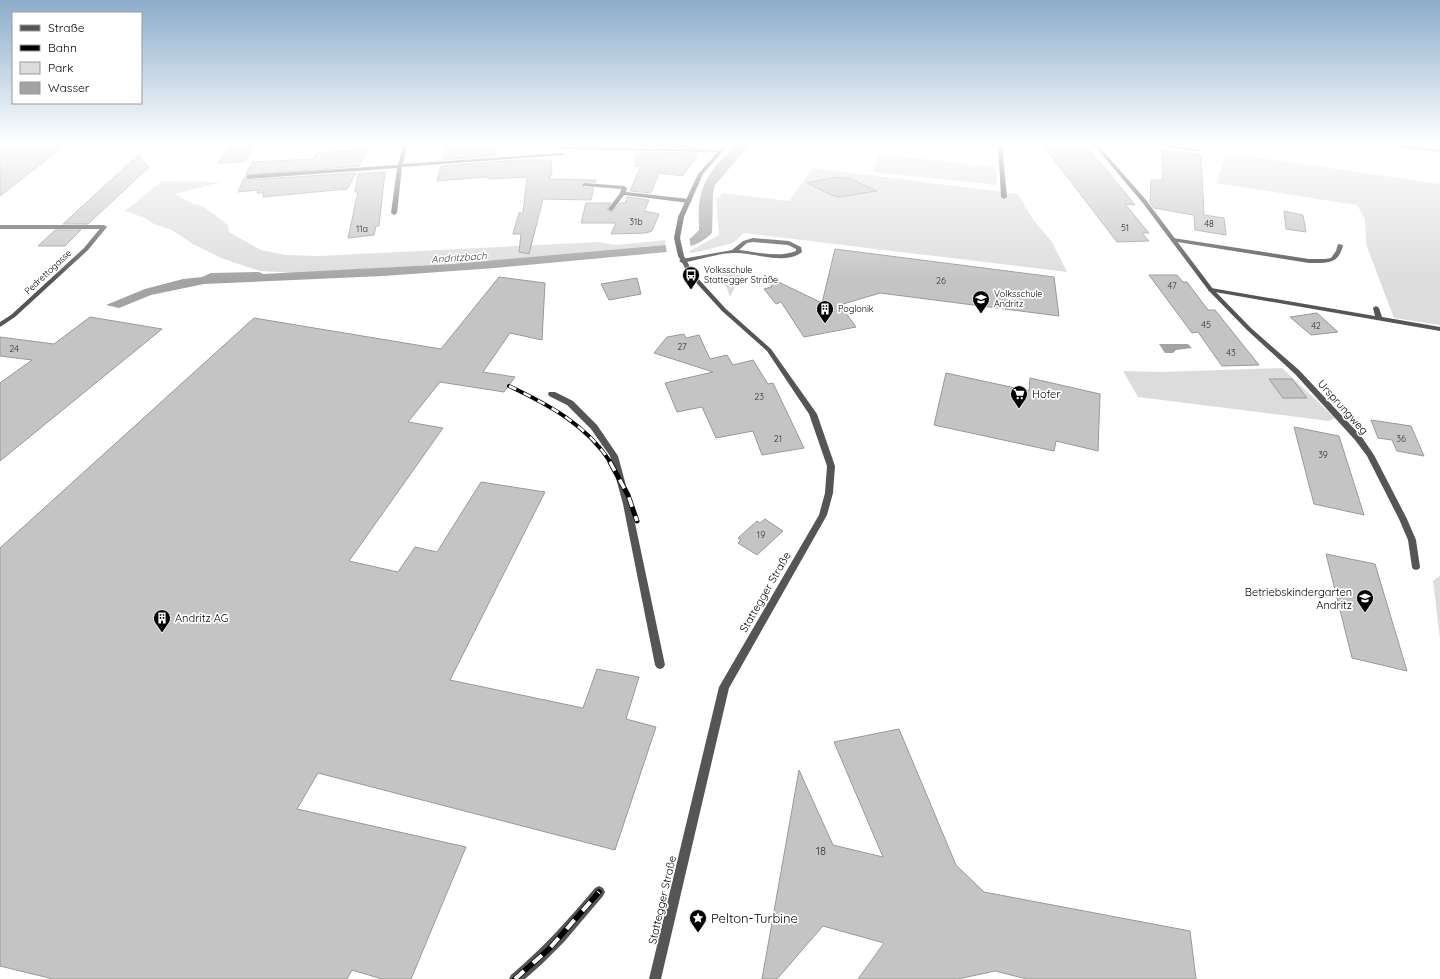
<svg xmlns="http://www.w3.org/2000/svg" width="1440" height="979" font-family="Quicksand,sans-serif">
<style>
.green{fill:#dcdcdc}
.water{fill:#a3a3a3}
.pier{fill:#fff}
.building{fill:#c4c4c4;stroke:#999}
.lines{fill:none;stroke-linecap:round;stroke-linejoin:round}
.service{fill:#555;fill-rule:evenodd}
.minor{fill:#555;fill-rule:evenodd}
.tertiary{fill:#555;fill-rule:evenodd}
.rail-far2-casing{stroke:#000;stroke-width:4}
.rail-far1-casing{stroke:#000;stroke-width:5}
.rail-casing{stroke:#000;stroke-width:5.5}
.rail-far2{stroke:#fff;stroke-width:2.5;stroke-dasharray:8;stroke-linecap:butt}
.rail-far1{stroke:#fff;stroke-width:3.5;stroke-dasharray:10;stroke-linecap:butt}
.rail{stroke:#fff;stroke-width:4;stroke-dasharray:12;stroke-linecap:butt}
.labels{text-anchor:middle;stroke-width:3.5;stroke-linejoin:round;paint-order:stroke}
.number-label{font-size:9px;fill:#313131}
.far-poi-label{font-size:9px;fill:#000;stroke:#fff;text-anchor:start}
.far-street-label{font-size:9px;fill:#000;stroke:#fff}
.far-water-label{font-size:10px;font-style:italic;fill:#444;stroke:#fff}
.poi-label{font-size:11px;fill:#000;stroke:#fff;text-anchor:start}
.street-label{font-size:11px;fill:#000;stroke:#fff}
.near-number-label{font-size:11px;fill:#313131}
.near-poi-label{font-size:13px;fill:#000;stroke:#fff;text-anchor:start}
</style>
<rect width="100%" height="100%" fill="#fff"/>
<path class="green" d="M 1226,153 L 1440,184 L 1440,325 L 1394,318 L 1366,244 L 1365,219 L 1357,205 L 1216,183 Z
M 878,154 L 996,167 L 997,185 L 874,172 Z
M 813,168 L 1018,194 L 1032,218 L 1052,242 L 1067,272 L 744,233 L 733,243 L 694,253 L 688,252 L 719,235 L 716,199 L 723,193 L 789,201 Z
M 162,181 L 222,182 L 175,194 L 189,202 L 204,207 L 228,225 L 229,232 L 261,250 L 286,255 L 318,256 L 598,242 L 616,245 L 666,240 L 665,245 L 466,263 L 298,273 L 260,271 L 221,258 L 193,244 L 172,230 L 154,224 L 145,218 L 125,211 Z
M 733,268 L 744,269 L 730,297 L 727,288 L 715,275 L 721,270 Z
M 1282,368 L 1335,418 L 1329,421 L 1138,397 L 1123,371 L 1161,372 Z
M 1440,576 L 1440,639 L 1433,581 Z"/>
<path class="water" d="M 736,145 L 749,145 L 715,185 L 713,194 L 712,233 C 699,246 685,248 667,252 L 495,268 L 383,276 L 204,284 L 151,295 L 119,308 L 106,305 L 145,289 L 183,279 L 202,277 L 211,273 L 259,272 L 263,274 L 452,264 L 665,245 L 691,238 L 699,230 C 699,220 698,208 700,199 C 703,177 721,160 736,145 Z
M 1159,344 L 1188,344 L 1192,348 L 1176,350 L 1173,353 L 1165,353 Z"/>
<path class="pier" d="M 689,236 L 691,248 L 667,252 L 665,243 Z"/>
<path class="building" d="M 0,145 L 63,145 L 63,147 L 0,196 Z
M 231,145 L 254,145 L 244,162 L 218,163 Z
M 447,145 L 483,145 L 482,150 L 496,149 L 494,156 L 443,160 Z
M 637,145 L 704,145 L 701,148 L 637,147 Z
M 1043,145 L 1086,145 L 1097,161 L 1099,161 L 1135,205 L 1125,204 L 1149,233 L 1142,233 L 1149,241 L 1117,242 Z
M 368,149 L 359,166 L 246,175 L 252,162 L 314,159 L 317,153 Z
M 1162,150 L 1201,155 L 1204,215 L 1224,218 L 1226,235 L 1195,230 L 1194,215 L 1154,208 L 1150,203 L 1151,180 L 1163,180 Z
M 636,152 L 697,153 L 694,156 L 698,156 L 682,176 L 659,173 L 651,193 L 630,191 L 641,166 L 635,166 Z
M 138,155 L 149,167 L 88,224 L 63,224 Z
M 517,160 L 551,160 L 552,175 L 550,175 L 550,179 L 596,180 L 596,182 L 585,182 L 582,184 L 583,188 L 594,188 L 591,200 L 543,199 L 529,254 L 519,252 L 521,234 L 513,234 L 519,213 L 523,213 L 527,177 L 488,179 L 488,177 L 437,181 L 441,166 Z
M 385,172 L 379,226 L 376,226 L 374,235 L 348,238 L 358,192 L 355,192 L 358,174 Z
M 356,173 L 347,189 L 263,197 L 264,193 L 257,193 L 259,190 L 238,192 L 244,178 L 248,180 Z
M 836,177 L 851,179 L 877,191 L 839,197 L 831,195 L 807,183 Z
M 627,197 L 649,200 L 644,211 L 659,214 L 652,231 L 646,233 L 611,234 L 616,223 L 581,223 L 586,203 L 611,203 L 607,209 L 612,212 L 620,203 L 625,203 Z
M 1284,211 L 1303,215 L 1306,232 L 1286,229 Z
M 55,230 L 81,230 L 65,246 L 38,246 Z
M 835,249 L 1054,277 L 1059,316 L 880,293 L 840,305 L 856,327 L 804,337 L 781,302 L 776,304 L 764,289 L 772,287 L 764,275 L 822,303 Z
M 1149,275 L 1177,275 L 1183,282 L 1187,282 L 1208,310 L 1215,310 L 1259,365 L 1222,366 L 1198,332 L 1192,333 Z
M 499,277 L 545,283 L 542,340 L 510,333 L 483,372 L 515,377 L 504,392 L 440,382 L 408,422 L 443,428 L 349,561 L 398,572 L 415,547 L 437,552 L 481,482 L 545,492 L 450,680 L 583,708 L 597,669 L 639,677 L 626,719 L 656,727 L 615,850 L 318,773 L 297,809 L 466,847 L 411,979 L 382,979 L 352,970 L 347,979 L 53,979 L 0,966 L 0,548 L 254,318 L 441,349 Z
M 637,278 L 641,294 L 609,300 L 601,284 Z
M 1317,313 L 1338,332 L 1311,335 L 1290,317 Z
M 90,317 L 162,329 L 0,461 L 0,383 L 32,360 L 0,356 L 0,337 L 54,344 Z
M 684,334 L 686,338 L 699,335 L 710,359 L 727,355 L 733,365 L 753,360 L 768,384 L 773,383 L 804,448 L 762,455 L 753,431 L 716,438 L 702,407 L 677,412 L 665,383 L 713,372 L 654,353 L 667,337 Z
M 946,373 L 1029,391 L 1030,378 L 1100,394 L 1098,451 L 1056,441 L 1054,451 L 934,425 Z
M 1269,379 L 1292,379 L 1307,398 L 1283,398 Z
M 1371,420 L 1411,426 L 1424,456 L 1397,451 L 1392,440 L 1378,438 Z
M 1294,427 L 1339,436 L 1364,515 L 1314,504 Z
M 765,519 L 783,531 L 757,555 L 738,543 L 741,540 L 738,538 L 757,521 L 760,523 Z
M 1326,554 L 1375,564 L 1407,671 L 1352,658 Z
M 899,729 L 956,865 L 984,892 L 1190,931 L 1196,979 L 1027,979 L 995,971 L 958,979 L 858,979 L 884,943 L 823,926 L 777,979 L 762,979 L 799,770 L 833,845 L 883,857 L 834,742 Z"/>
<g class="lines">
<path class="service" d="M 64,145 L 110,145 L 108,146 L 66,147 L 64,146 Z
M 998,145 L 1002,145 L 1007,197 L 1004,199 L 1001,197 Z
M 1158,145 L 1170,145 L 1197,149 L 1199,150 L 1197,151 L 1160,146 Z
M 585,183 L 624,186 L 627,188 L 626,192 L 689,199 L 692,201 L 689,203 L 624,195 L 613,210 L 611,211 L 608,209 L 620,193 L 621,189 L 583,186 L 583,184 Z
M 102,226 L 107,227 L 88,250 L 15,317 L 0,327 L 0,322 L 11,315 L 84,248 Z
M 753,238 L 789,241 L 801,247 L 802,252 C 785,266 754,252 734,253 C 720,253 697,260 682,263 L 679,261 L 682,259 L 732,250 L 743,241 ZM 753,242 L 788,245 L 796,249 L 796,251 C 779,258 757,252 739,250 L 747,243 Z
M 1173,238 L 1309,259 L 1325,259 L 1331,258 L 1336,251 L 1338,244 L 1343,245 C 1339,265 1326,263 1309,263 L 1171,241 L 1171,239 Z
M 1211,288 L 1375,316 L 1373,308 L 1376,306 L 1379,308 L 1382,317 L 1440,327 L 1440,331 L 1209,291 L 1208,290 Z
M 549,392 L 555,392 L 573,401 L 597,425 L 618,456 L 631,504 L 665,665 L 663,668 L 660,669 L 657,668 L 655,665 L 623,504 L 610,456 L 591,429 L 567,405 L 549,396 L 548,394 Z
M 599,886 L 603,888 L 605,892 L 603,896 L 564,942 L 542,964 L 525,979 L 509,979 L 511,975 C 542,949 569,919 595,888 Z"/>
<path class="minor" d="M 403,145 L 407,145 L 403,164 L 563,153 L 565,154 L 563,155 L 402,167 L 397,213 L 394,215 L 391,213 L 397,168 L 248,179 L 245,177 L 248,175 L 398,165 Z
M 1094,145 L 1098,145 L 1146,200 L 1213,289 L 1251,328 L 1299,370 L 1361,436 L 1374,455 L 1407,519 L 1416,540 L 1420,567 L 1419,569 L 1416,570 L 1413,569 L 1412,567 L 1408,540 L 1399,519 L 1367,456 L 1355,440 L 1295,374 L 1247,330 L 1209,291 L 1142,202 Z
M 1388,145 L 1401,145 L 1440,150 L 1440,152 L 1390,146 Z
M 562,147 L 720,150 L 722,151 L 720,152 L 564,149 L 562,149 Z
M 0,225 L 104,225 L 107,227 L 104,229 L 0,229 Z"/>
<path class="tertiary" d="M 724,145 L 728,145 L 703,174 L 684,217 L 680,238 L 684,256 L 694,274 L 726,309 L 771,349 L 817,414 L 835,466 L 833,493 L 827,515 L 729,688 L 661,979 L 649,979 L 719,687 L 819,515 L 825,493 L 827,466 L 809,414 L 767,351 L 722,311 L 690,276 L 678,256 L 674,238 L 678,217 L 698,174 Z"/>
<g class="rail-far2-casing">
<path id="rail-far2" d="M 509,386 C 549,405 587,425 611,463"/>
</g>
<g class="rail-far1-casing">
<path id="rail-far1" d="M 610,462 L 628,495 L 637,521"/>
</g>
<g class="rail-casing">
<path id="rail" d="M 515,979 L 549,949 L 599,892"/>
</g>
<use href="#rail-far2" class="rail-far2"/>
<use href="#rail-far1" class="rail-far1"/>
<use href="#rail" class="rail"/>
</g>
<linearGradient id="sky" x2="0" y2="1"><stop stop-color="#8cadcc"/><stop offset="0.51" stop-color="#fff"/><stop offset="1" stop-color="#fff" stop-opacity="0"/></linearGradient>
<rect width="1440" height="282" fill="url(#sky)"/>
<defs>
<g id="bus-pin" transform="scale(0.9)"><path d="M0 17L-7.5 6A9.5 9.5 0 1 1 7.5 6Z" fill="#000" stroke="#fff"/><path d="M-5-6H5V4H4V6H2V4H-2V6H-4V4H-5ZM-3.5-4V0h7V-4ZM-3.5 1.2v1.5H-2V1.2ZM2 1.2v1.5H3.5V1.2Z" fill="#fff"/></g>
<g id="school-pin" transform="scale(0.9)"><path d="M0 17L-7.5 6A9.5 9.5 0 1 1 7.5 6Z" fill="#000" stroke="#fff"/><path d="M0-5L7-2L0 1L-7-2ZM-4 1L0 2.5L4 1V4Q0 6-4 4Z" fill="#fff"/></g>
<g id="building-pin" transform="scale(0.9)"><path d="M0 17L-7.5 6A9.5 9.5 0 1 1 7.5 6Z" fill="#000" stroke="#fff"/><path d="M-4-6H4V6H1V3H-1V6H-4ZM-2.5-4.3h1.7v1.8h-1.7ZM.8-4.3h1.7v1.8H.8ZM-2.5-1h1.7V.8h-1.7ZM.8-1h1.7V.8H.8Z" fill="#fff"/></g>
<g id="supermarket-pin" transform="scale(0.9)"><path d="M0 17L-7.5 6A9.5 9.5 0 1 1 7.5 6Z" fill="#000" stroke="#fff"/><path d="M-6-5.5h2.5l.6 2H6L4.5 2H-2.5L-4.4-4H-6ZM-1.5 3.2a1.3 1.3 0 1 0 .1 0ZM3 3.2a1.3 1.3 0 1 0 .1 0Z" fill="#fff"/></g>
<g id="sight-pin" transform="scale(0.9)"><path d="M0 17L-7.5 6A9.5 9.5 0 1 1 7.5 6Z" fill="#000" stroke="#fff"/><path d="M0-6L1.8-2.2L6-1.7L2.9 1.2L3.7 5.4L0 3.3L-3.7 5.4L-2.9 1.2L-6-1.7L-1.8-2.2Z" fill="#fff"/></g>
</defs>
<g fill-rule="evenodd">
<use href="#bus-pin" x="691" y="275"/>
<use href="#school-pin" x="981" y="299"/>
<use href="#building-pin" x="825" y="309"/>
<use href="#supermarket-pin" x="1019" y="394"/>
<use href="#school-pin" x="1365" y="598"/>
<use href="#building-pin" x="162" y="618"/>
<use href="#sight-pin" x="698" y="918"/>
</g>
<g class="labels">
<g class="number-label">
<text x="636" y="225">31b</text>
<text x="1209" y="227">48</text>
<text x="1125" y="231">51</text>
<text x="362" y="232">11a</text>
<text x="941" y="284">26</text>
<text x="1172" y="289">47</text>
<text x="1206" y="328">45</text>
<text x="1316" y="329">42</text>
<text x="682" y="350">27</text>
<text x="14" y="352">24</text>
<text x="1231" y="356">43</text>
<text x="759" y="400">23</text>
<text x="778" y="442">21</text>
<text x="1401" y="442">36</text>
<text x="1323" y="458">39</text>
<text x="761" y="538">19</text>
</g>
<g class="far-poi-label">
<text x="704" y="273">Volksschule<tspan x="704" dy="10">Stattegger Straße</tspan></text>
<text x="994" y="297">Volksschule<tspan x="994" dy="10">Andritz</tspan></text>
<text x="838" y="312">Poglonik</text>
</g>
<g class="far-street-label">
<text transform="translate(48 272) rotate(-43)" y="3">Pedrettogasse</text>
</g>
<g class="far-water-label">
<text transform="translate(459 257) rotate(-4)" y="4">Andritzbach</text>
</g>
<g class="poi-label">
<text x="1032" y="398">Hofer</text>
<text x="1352" y="596" text-anchor="end">Betriebskindergarten<tspan x="1352" dy="13">Andritz</tspan></text>
<text x="175" y="622">Andritz AG</text>
</g>
<g class="street-label">
<text transform="translate(1343 407) rotate(48)" y="4">Ursprungweg</text>
<text transform="translate(765 592) rotate(-60)" y="4">Stattegger Straße</text>
<text transform="translate(662 900) rotate(-77)" y="4">Stattegger Straße</text>
</g>
<g class="near-number-label">
<text x="821" y="855">18</text>
</g>
<g class="near-poi-label">
<text x="711" y="923">Pelton-Turbine</text>
</g>
</g>
<rect x="12" y="12" width="130" height="92" fill="#ffffff" stroke="#999999"/>
<rect x="20" y="25" width="20" height="6" fill="#555555" stroke="#999999"/>
<text x="48" y="32" font-size="12" fill="#000000">Straße</text>
<rect x="20" y="45" width="20" height="6" fill="#000000" stroke="#999999"/>
<text x="48" y="52" font-size="12" fill="#000000">Bahn</text>
<rect x="20" y="62" width="20" height="12" fill="#dcdcdc" stroke="#999999"/>
<text x="48" y="72" font-size="12" fill="#000000">Park</text>
<rect x="20" y="82" width="20" height="12" fill="#a3a3a3" stroke="#999999"/>
<text x="48" y="92" font-size="12" fill="#000000">Wasser</text>
</svg>
